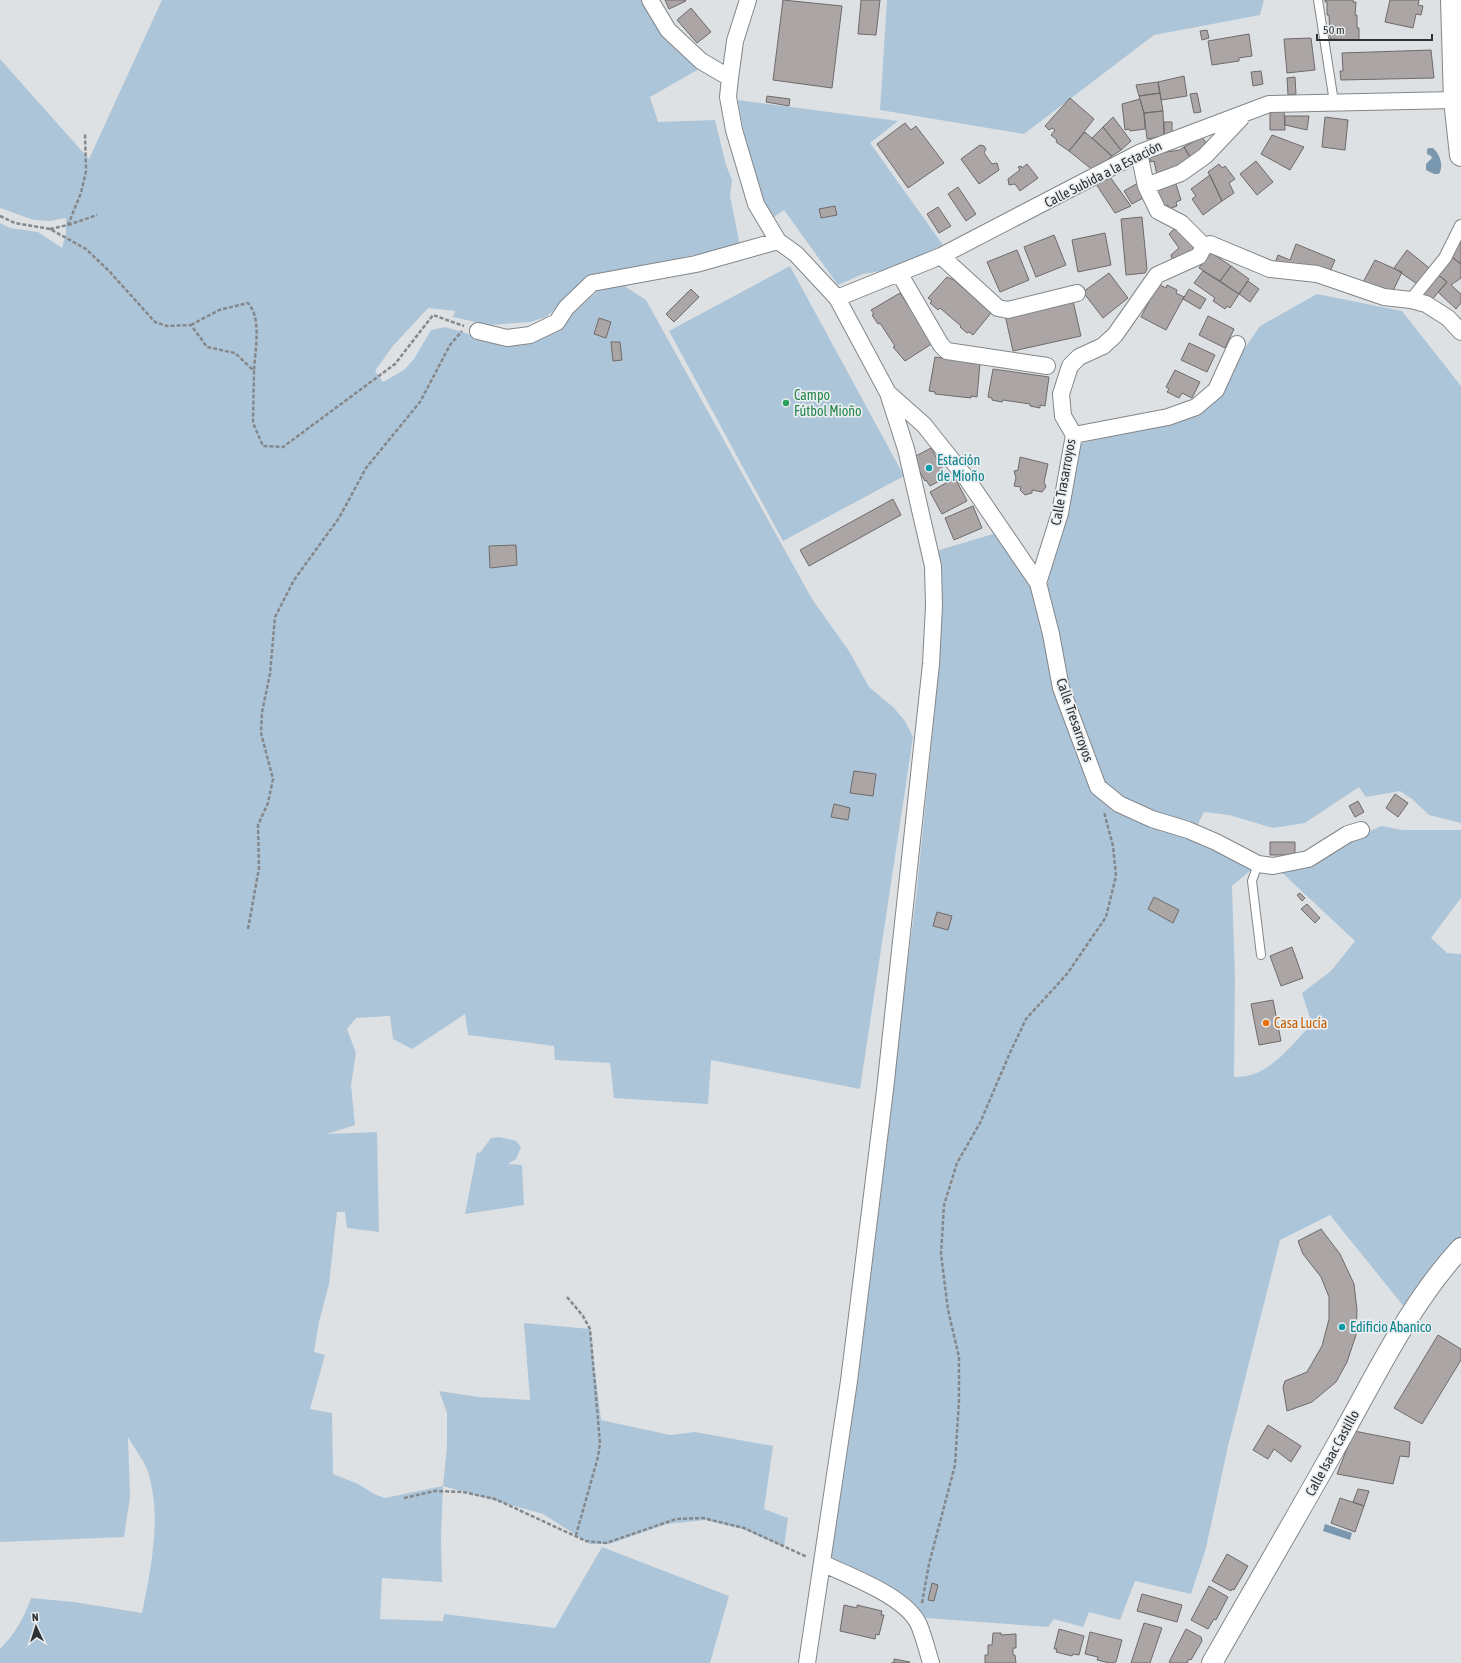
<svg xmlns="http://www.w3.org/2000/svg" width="1461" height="1663" font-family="'Asap Condensed',sans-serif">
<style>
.green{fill:#adc5d9}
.water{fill:#7998af}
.building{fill:#aba6a5;stroke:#6f6a6a}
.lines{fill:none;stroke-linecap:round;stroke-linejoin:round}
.service-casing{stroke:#838689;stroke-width:10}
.pedestrian-casing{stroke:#838689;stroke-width:14}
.minor-casing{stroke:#838689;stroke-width:18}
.tertiary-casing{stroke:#838689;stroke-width:22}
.trunk-casing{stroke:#838689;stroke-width:24}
.path{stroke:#85888a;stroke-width:2.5;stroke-dasharray:4 2;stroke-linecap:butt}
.service{stroke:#fff;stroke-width:8}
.pedestrian{stroke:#fff;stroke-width:12}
.minor{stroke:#fff;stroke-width:16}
.tertiary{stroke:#fff;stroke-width:20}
.trunk{stroke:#fff;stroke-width:22}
.leisure-dot{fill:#2e9e5b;stroke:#eaeef1;stroke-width:1.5}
.culture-dot{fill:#0f9aa8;stroke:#eaeef1;stroke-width:1.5}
.food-dot{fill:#e8710a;stroke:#eaeef1;stroke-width:1.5}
.labels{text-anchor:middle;stroke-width:3.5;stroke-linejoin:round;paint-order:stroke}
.street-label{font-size:14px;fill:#2f3132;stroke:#eaeef1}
.leisure-label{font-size:14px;fill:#27864d;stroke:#eaeef1;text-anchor:start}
.culture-label{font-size:14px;fill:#0d838f;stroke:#eaeef1;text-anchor:start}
.food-label{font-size:14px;fill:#c56008;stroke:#eaeef1;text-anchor:start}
</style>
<rect width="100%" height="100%" fill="#dde1e4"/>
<path class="green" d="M 162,0 L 647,0 L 699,69 L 650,97 L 658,122 L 715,120 L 726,165 L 732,180 L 730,196 L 740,245 L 639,267 L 562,304 L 546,317 L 530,322 L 489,325 L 453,317 L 455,311 L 428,308 L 392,347 L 375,371 L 383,382 L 404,370 L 414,359 L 431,330 L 445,327 L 495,342 L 519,345 L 552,332 L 602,287 L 623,285 L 646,300 L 812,599 L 849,651 L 869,687 L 893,707 L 905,721 L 913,737 L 860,1089 L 711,1060 L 708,1104 L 614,1098 L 610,1063 L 555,1060 L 554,1046 L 468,1035 L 465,1014 L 412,1049 L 393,1039 L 390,1016 L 356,1018 L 347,1029 L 356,1053 L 351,1085 L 355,1125 L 327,1134 L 377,1132 L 379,1232 L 347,1228 L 345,1212 L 337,1212 L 329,1284 L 319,1322 L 314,1352 L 325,1355 L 310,1409 L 332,1413 L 333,1474 L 358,1484 L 374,1494 L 385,1498 L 443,1486 L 447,1446 L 447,1413 L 439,1391 L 479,1397 L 530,1400 L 524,1323 L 590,1329 L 601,1420 L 670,1435 L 695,1432 L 773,1446 L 764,1509 L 788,1518 L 784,1547 L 743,1529 L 705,1520 L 667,1524 L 609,1544 L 590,1544 L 543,1514 L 443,1486 L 441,1537 L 442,1582 L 382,1578 L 380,1619 L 443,1621 L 444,1614 L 555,1628 L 602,1547 L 729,1596 L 710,1663 L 0,1663 L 0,1649 C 15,1634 24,1618 31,1598 L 74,1602 L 142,1613 C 151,1569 162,1516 148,1472 C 144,1460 134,1448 128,1437 L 130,1497 L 124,1537 L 0,1542 L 0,223 L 10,228 L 38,232 L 62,248 L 66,233 L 66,218 L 50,221 L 34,220 L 0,208 L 0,59 L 89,159 Z
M 887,0 L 1264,0 L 1260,15 L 1154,35 L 1024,134 L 880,110 Z
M 738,100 L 898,121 L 870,143 L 943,245 L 887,270 L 863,274 L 838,285 L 784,210 L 770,220 C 755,181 744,141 738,100 Z
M 790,266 L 904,476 L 783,541 L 669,331 Z
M 1317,294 L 1402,311 L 1461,386 L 1461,823 L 1429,815 L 1412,799 L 1400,791 L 1366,797 L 1359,787 L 1305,823 L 1273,828 L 1229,815 L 1204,812 L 1197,826 L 1134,807 L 1104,785 L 1065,687 L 1047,589 L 1052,554 L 1077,451 L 1082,443 L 1146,428 L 1203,410 L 1260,326 Z
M 993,534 L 998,534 L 1032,590 L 1042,619 L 1057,700 L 1091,783 L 1252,869 L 1232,886 L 1235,978 L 1234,1077 C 1269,1078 1289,1047 1312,1024 L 1302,993 L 1331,971 L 1355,941 L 1277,868 L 1382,826 L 1402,830 L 1461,830 L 1461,898 L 1431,938 L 1447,953 L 1461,954 L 1461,1242 L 1405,1308 L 1330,1215 L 1280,1240 L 1228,1446 L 1206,1548 L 1191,1594 L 1135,1581 L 1120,1620 L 1089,1612 L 1083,1627 L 1054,1619 L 1048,1627 L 926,1618 L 911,1605 L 830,1563 L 916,898 L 935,708 L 936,551 Z
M 499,1137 L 516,1141 L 521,1147 L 516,1159 L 508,1164 L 522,1165 L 524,1205 L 465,1214 L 477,1152 L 480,1153 L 491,1138 Z"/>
<path class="water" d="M 1429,148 L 1433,148 C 1440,154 1444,166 1439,174 L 1434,174 L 1426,170 L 1426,164 L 1432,158 L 1431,156 L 1427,154 L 1427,149 Z
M 1325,1524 L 1352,1533 L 1350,1540 L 1323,1531 Z"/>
<path class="building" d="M 665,0 L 685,0 L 686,1 L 669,9 Z
M 783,0 L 842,6 L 832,88 L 773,80 Z
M 861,0 L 880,0 L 876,35 L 858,34 Z
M 1325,0 L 1353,0 L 1353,2 L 1356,2 L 1355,15 L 1357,15 L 1357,28 L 1359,28 L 1359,40 L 1330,39 L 1329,15 L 1327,15 L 1327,2 L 1325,2 Z
M 1390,0 L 1419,0 L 1418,5 L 1423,6 L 1421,15 L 1416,14 L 1413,28 L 1385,22 Z
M 691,8 L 711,32 L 697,43 L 677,20 Z
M 1207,30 L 1209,38 L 1202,40 L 1200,31 Z
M 1249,34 L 1252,56 L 1239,58 L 1239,61 L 1212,65 L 1208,41 Z
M 1311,38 L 1315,70 L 1287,73 L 1284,39 Z
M 1431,50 L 1434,78 L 1341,80 L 1340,71 L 1343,71 L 1342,53 Z
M 1261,71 L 1263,84 L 1253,86 L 1251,72 Z
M 1184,76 L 1187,96 L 1161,100 L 1158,82 Z
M 1295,77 L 1296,94 L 1288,95 L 1287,78 Z
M 1158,82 L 1160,93 L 1139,96 L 1136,85 Z
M 1160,93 L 1163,111 L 1144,113 L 1139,96 Z
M 1197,93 L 1201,112 L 1194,113 L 1190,94 Z
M 767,96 L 790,99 L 789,106 L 766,102 Z
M 1070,98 L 1094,119 L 1069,151 L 1056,142 L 1057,140 L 1051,135 L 1055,130 L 1052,128 L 1049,130 L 1045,126 Z
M 1140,99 L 1144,113 L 1145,129 L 1130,131 L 1129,129 L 1125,130 L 1122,104 Z
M 1284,110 L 1285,130 L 1270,130 L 1270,113 Z
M 1163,111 L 1164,136 L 1147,139 L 1144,113 Z
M 1285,116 L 1309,116 L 1307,130 L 1285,125 Z
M 1113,117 L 1131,141 L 1121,150 L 1103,127 Z
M 1325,117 L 1348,120 L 1345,150 L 1322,147 Z
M 1164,122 L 1172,122 L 1172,135 L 1164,136 Z
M 905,123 L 911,130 L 916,126 L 944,163 L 908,188 L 877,144 Z
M 1103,127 L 1121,150 L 1112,156 L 1092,138 Z
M 1085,132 L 1112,156 L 1094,171 L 1069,151 Z
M 1272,135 L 1304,147 L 1290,170 L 1261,154 Z
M 1202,137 L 1207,144 L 1203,146 L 1206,150 L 1192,160 L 1184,147 Z
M 980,145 L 984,146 L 986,149 L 984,153 L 992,164 L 997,163 L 999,170 L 979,184 L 961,159 Z
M 1184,147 L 1192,160 L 1158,179 L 1154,161 L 1151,162 L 1149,157 L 1152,154 L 1180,150 Z
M 1256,161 L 1273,182 L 1257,195 L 1240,174 Z
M 1027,164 L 1038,178 L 1020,191 L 1015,184 L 1009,185 L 1008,179 L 1020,170 L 1018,167 L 1021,166 L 1022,168 Z
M 1219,164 L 1222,168 L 1225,166 L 1235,179 L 1229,183 L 1234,193 L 1222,201 L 1208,172 Z
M 1210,175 L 1222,201 L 1203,215 L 1192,199 L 1196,196 L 1191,189 Z
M 1110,177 L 1131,206 L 1115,213 L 1096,184 Z
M 1175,181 L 1181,200 L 1176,202 L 1177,206 L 1169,209 L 1168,205 L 1164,207 L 1153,187 Z
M 1138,183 L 1143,198 L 1132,204 L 1124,191 Z
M 958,187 L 976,214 L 966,221 L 948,194 Z
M 835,206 L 837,215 L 821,218 L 819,209 Z
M 938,207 L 951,226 L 939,233 L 927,214 Z
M 1142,217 L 1147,269 L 1145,273 L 1126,275 L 1121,219 Z
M 1178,225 L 1197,249 L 1173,262 L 1171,255 L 1179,248 L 1169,234 Z
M 1105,233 L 1111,265 L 1078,272 L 1072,240 Z
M 1054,235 L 1066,265 L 1036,277 L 1024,247 Z
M 1461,237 L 1461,264 L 1448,254 Z
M 1296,244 L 1335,260 L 1329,274 L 1274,266 L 1278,255 L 1290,260 Z
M 1017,250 L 1029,280 L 1000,292 L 987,262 Z
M 1407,250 L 1433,271 L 1420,286 L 1394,268 Z
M 1210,252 L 1231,266 L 1220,281 L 1199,268 Z
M 1449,255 L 1461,264 L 1461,278 L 1451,285 L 1461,294 L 1461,303 L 1456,309 L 1438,292 L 1447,282 L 1435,272 Z
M 1375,260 L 1402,272 L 1392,293 L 1362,284 Z
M 1231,266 L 1249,279 L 1239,294 L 1220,281 Z
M 1203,271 L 1239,294 L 1230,308 L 1227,306 L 1225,309 L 1213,301 L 1215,298 L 1194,283 Z
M 1435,272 L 1447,282 L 1430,302 L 1419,293 Z
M 1109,273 L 1128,298 L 1103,318 L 1083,292 Z
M 947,277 L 954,280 L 991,313 L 973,335 L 969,332 L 967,333 L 960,327 L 961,326 L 940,308 L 938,310 L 930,303 L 932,301 L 928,298 Z
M 1248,281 L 1259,289 L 1250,302 L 1239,294 Z
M 1158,284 L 1166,288 L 1167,285 L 1177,290 L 1176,293 L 1184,297 L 1166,330 L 1141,317 Z
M 691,289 L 699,297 L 674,322 L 666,314 Z
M 1189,289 L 1206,299 L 1200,309 L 1183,299 Z
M 900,293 L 933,343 L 905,361 L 893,347 L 895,346 L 880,323 L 878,324 L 872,315 L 874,314 L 871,310 Z
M 1073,301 L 1081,336 L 1013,351 L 1005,315 Z
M 1208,316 L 1234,329 L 1225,348 L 1199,335 Z
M 599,318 L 611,322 L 606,338 L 594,334 Z
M 611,342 L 620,342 L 622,360 L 613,361 Z
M 1189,343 L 1215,355 L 1207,372 L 1181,360 Z
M 935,357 L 980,363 L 977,397 L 971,396 L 971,398 L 935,394 L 935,392 L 929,391 Z
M 993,369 L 1049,377 L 1045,406 L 1040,405 L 1040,408 L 1030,406 L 1030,404 L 1003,400 L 1002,402 L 992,400 L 992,398 L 988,397 Z
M 1175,370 L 1200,382 L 1192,398 L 1182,393 L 1179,398 L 1167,392 L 1169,389 L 1166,387 Z
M 931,448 L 947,477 L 930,486 L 926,480 L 925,481 L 912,458 Z
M 1020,457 L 1048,464 L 1044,482 L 1046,487 L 1042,492 L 1032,490 L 1032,493 L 1025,495 L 1020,490 L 1021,487 L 1014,486 L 1016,478 L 1014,471 L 1018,470 Z
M 955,478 L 967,501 L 942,514 L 930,492 Z
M 893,499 L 901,515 L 809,566 L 800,550 Z
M 973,506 L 982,528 L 954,540 L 945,518 Z
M 516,545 L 517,565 L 490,568 L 489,546 Z
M 854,771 L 876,774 L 873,796 L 850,793 Z
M 1395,794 L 1408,803 L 1398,817 L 1386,808 Z
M 1358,801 L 1364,812 L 1355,817 L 1349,806 Z
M 834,804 L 850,808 L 848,820 L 831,817 Z
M 1270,842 L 1295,842 L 1295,855 L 1270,855 Z
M 1300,893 L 1305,898 L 1302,901 L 1297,895 Z
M 1154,897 L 1179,910 L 1173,923 L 1148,909 Z
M 1307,904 L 1320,918 L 1315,923 L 1301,909 Z
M 937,912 L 952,916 L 948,930 L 933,926 Z
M 1292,947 L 1303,978 L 1281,986 L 1270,956 Z
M 1273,1000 L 1281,1041 L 1259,1045 L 1251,1004 Z
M 1321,1229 L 1340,1254 L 1354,1284 L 1357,1310 L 1356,1335 L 1347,1362 L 1336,1382 L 1312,1402 L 1287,1411 L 1283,1387 L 1285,1381 L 1307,1372 L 1322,1346 L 1329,1319 L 1329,1297 L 1321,1277 L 1303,1254 L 1298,1241 Z
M 1438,1335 L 1461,1349 L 1461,1360 L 1422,1424 L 1394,1408 Z
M 1268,1425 L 1301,1446 L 1291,1462 L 1274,1449 L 1268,1459 L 1253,1450 Z
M 1354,1431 L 1410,1442 L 1409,1457 L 1400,1456 L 1393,1484 L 1337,1474 Z
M 1358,1489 L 1369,1491 L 1364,1506 L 1353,1502 Z
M 1340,1498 L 1364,1506 L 1355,1532 L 1331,1523 Z
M 1227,1554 L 1248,1566 L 1234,1590 L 1232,1589 L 1231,1591 L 1212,1581 Z
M 932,1583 L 938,1585 L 934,1601 L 928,1600 Z
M 1209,1586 L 1228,1597 L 1216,1620 L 1214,1619 L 1208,1629 L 1191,1620 Z
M 1142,1594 L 1182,1605 L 1177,1622 L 1137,1611 Z
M 844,1605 L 857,1608 L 857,1605 L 882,1611 L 881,1615 L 884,1615 L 879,1635 L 876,1634 L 875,1639 L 840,1631 Z
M 1144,1623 L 1162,1628 L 1150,1663 L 1131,1663 Z
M 1059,1629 L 1084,1636 L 1079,1655 L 1073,1654 L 1072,1656 L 1056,1652 L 1057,1649 L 1054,1649 Z
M 1186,1629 L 1201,1637 L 1202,1641 L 1191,1660 L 1189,1659 L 1187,1663 L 1172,1663 L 1169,1662 Z
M 1090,1632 L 1122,1640 L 1116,1662 L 1110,1663 L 1097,1660 L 1098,1657 L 1085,1654 Z
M 993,1633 L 1001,1633 L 1001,1635 L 1016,1634 L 1016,1648 L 1013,1648 L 1013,1655 L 1015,1655 L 1016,1663 L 985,1663 L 985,1655 L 988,1655 L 988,1645 L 992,1645 Z
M 894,1659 L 910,1662 L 909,1663 L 891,1663 L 894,1663 Z"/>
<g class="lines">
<g class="service-casing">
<path id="service" d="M 1318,0 L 1334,102
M 1258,864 L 1252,881 L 1261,955"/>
</g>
<g class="pedestrian-casing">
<path id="pedestrian" d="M 1411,300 L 1445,258 L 1461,226"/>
</g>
<g class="minor-casing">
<path id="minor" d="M 650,0 L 668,30 L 701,61 L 730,78
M 748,0 L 735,41 L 730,78 L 728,97 L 734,130 L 756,204 L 778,241 L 796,254 L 837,298 L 888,393 L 906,449 L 933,566 L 934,606 L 931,664 L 885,1090 L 849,1381 L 807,1663
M 1139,153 L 1146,186 L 1158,211 L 1181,223 L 1204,246
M 1146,186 L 1181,173 L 1205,156 L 1241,118
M 941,256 L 998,308 L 1008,310 L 1077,293
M 899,273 L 941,345 L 947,351 L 1047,366
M 837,298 L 941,256 L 1139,153 L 1269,104 L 1455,100
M 478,331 L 507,338 L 530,335 L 557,322 L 566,308 L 592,283 L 696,264 L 778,241
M 888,393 L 924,425 L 967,479 L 1038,583 L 1051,634 L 1061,688 L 1098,787 L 1119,804 L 1152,819 L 1188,830 L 1216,842 L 1258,864 L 1273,866 L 1308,859 L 1348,834 L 1361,830
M 1074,435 L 1168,417 L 1196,407 L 1216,390 L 1237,344
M 1038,583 L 1060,513 L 1074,435 L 1063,416 L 1061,394 L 1070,366 L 1079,357 L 1103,346 L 1115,335 L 1157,275 L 1199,256 L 1204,246 L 1210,244 L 1270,269 L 1317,274 L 1384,297 L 1411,300 L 1426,304 L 1448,318 L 1461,332
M 822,1563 C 849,1576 906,1596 919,1625 C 924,1637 927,1650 931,1663"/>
</g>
<g class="tertiary-casing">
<path id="tertiary" d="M 1212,1663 C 1256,1586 1301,1509 1344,1432 C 1379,1369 1412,1301 1461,1248"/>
</g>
<g class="trunk-casing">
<path id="trunk" d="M 1452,0 L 1455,100 L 1461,155"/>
</g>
<path class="path" d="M 0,216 L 15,223 L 50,229 L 86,249 L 109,271 L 155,322 L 167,326 L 191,325 L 207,347 L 235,353 L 254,371 L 253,423 L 263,446 L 283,447 L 395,364 L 433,315 L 464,326
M 68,225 L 97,215
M 50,229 L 68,225 L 81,193 L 86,171 L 85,134
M 191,325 L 219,310 L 248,303 C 262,318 255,351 254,370
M 248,929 L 259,868 L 258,825 L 268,803 L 273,779 L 261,733 L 262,712 L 270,674 L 275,617 L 294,580 L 339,518 L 366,468 L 420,402 L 450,345 L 462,331
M 567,1297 L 583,1316 L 590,1329 L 600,1443 L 598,1457 L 576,1535
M 404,1498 L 435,1491 L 463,1492 L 495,1499 L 586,1541 L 606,1543 L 676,1519 L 703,1518 L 744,1528 L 807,1557
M 922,1603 L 929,1564 L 955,1465 L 959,1400 L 959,1357 L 948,1310 L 941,1254 L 944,1205 L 957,1163 L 980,1123 L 1009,1055 L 1026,1019 L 1067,974 L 1106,917 L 1116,876 L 1113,846 L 1104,812"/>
<use href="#service" class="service"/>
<use href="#pedestrian" class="pedestrian"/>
<use href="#minor" class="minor"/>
<use href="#tertiary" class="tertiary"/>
<use href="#trunk" class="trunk"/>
</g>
<circle class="leisure-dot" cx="786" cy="403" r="4"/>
<g class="culture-dot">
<circle cx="929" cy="468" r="4"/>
<circle cx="1342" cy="1327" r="4"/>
</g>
<circle class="food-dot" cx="1266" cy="1023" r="4"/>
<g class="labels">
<g class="street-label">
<text transform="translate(1103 174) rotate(-27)" y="5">Calle Subida a la Estación</text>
<text transform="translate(1063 482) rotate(-80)" y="5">Calle Trasarroyos</text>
<text transform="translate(1075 720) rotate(71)" y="5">Calle Tresarroyos</text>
<text transform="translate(1332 1453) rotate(-61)" y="5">Calle Isaac Castillo</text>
</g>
<g class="leisure-label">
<text x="794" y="400">Campo<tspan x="794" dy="16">Fútbol Mioño</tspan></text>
</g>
<g class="culture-label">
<text x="937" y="465">Estación<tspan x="937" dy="16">de Mioño</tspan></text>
<text x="1350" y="1332">Edificio Abanico</text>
</g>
<g class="food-label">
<text x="1274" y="1028">Casa Lucía</text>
</g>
</g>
<g transform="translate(36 1627) rotate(356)" stroke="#eaeef1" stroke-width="3" paint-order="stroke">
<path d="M0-3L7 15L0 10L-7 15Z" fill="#2f3132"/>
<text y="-6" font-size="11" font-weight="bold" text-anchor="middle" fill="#2f3132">N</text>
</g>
<path d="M1317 34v6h115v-6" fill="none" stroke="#2f3132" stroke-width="2"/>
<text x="1323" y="34" font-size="12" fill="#2f3132" stroke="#eaeef1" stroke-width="3" paint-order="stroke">50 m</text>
</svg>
